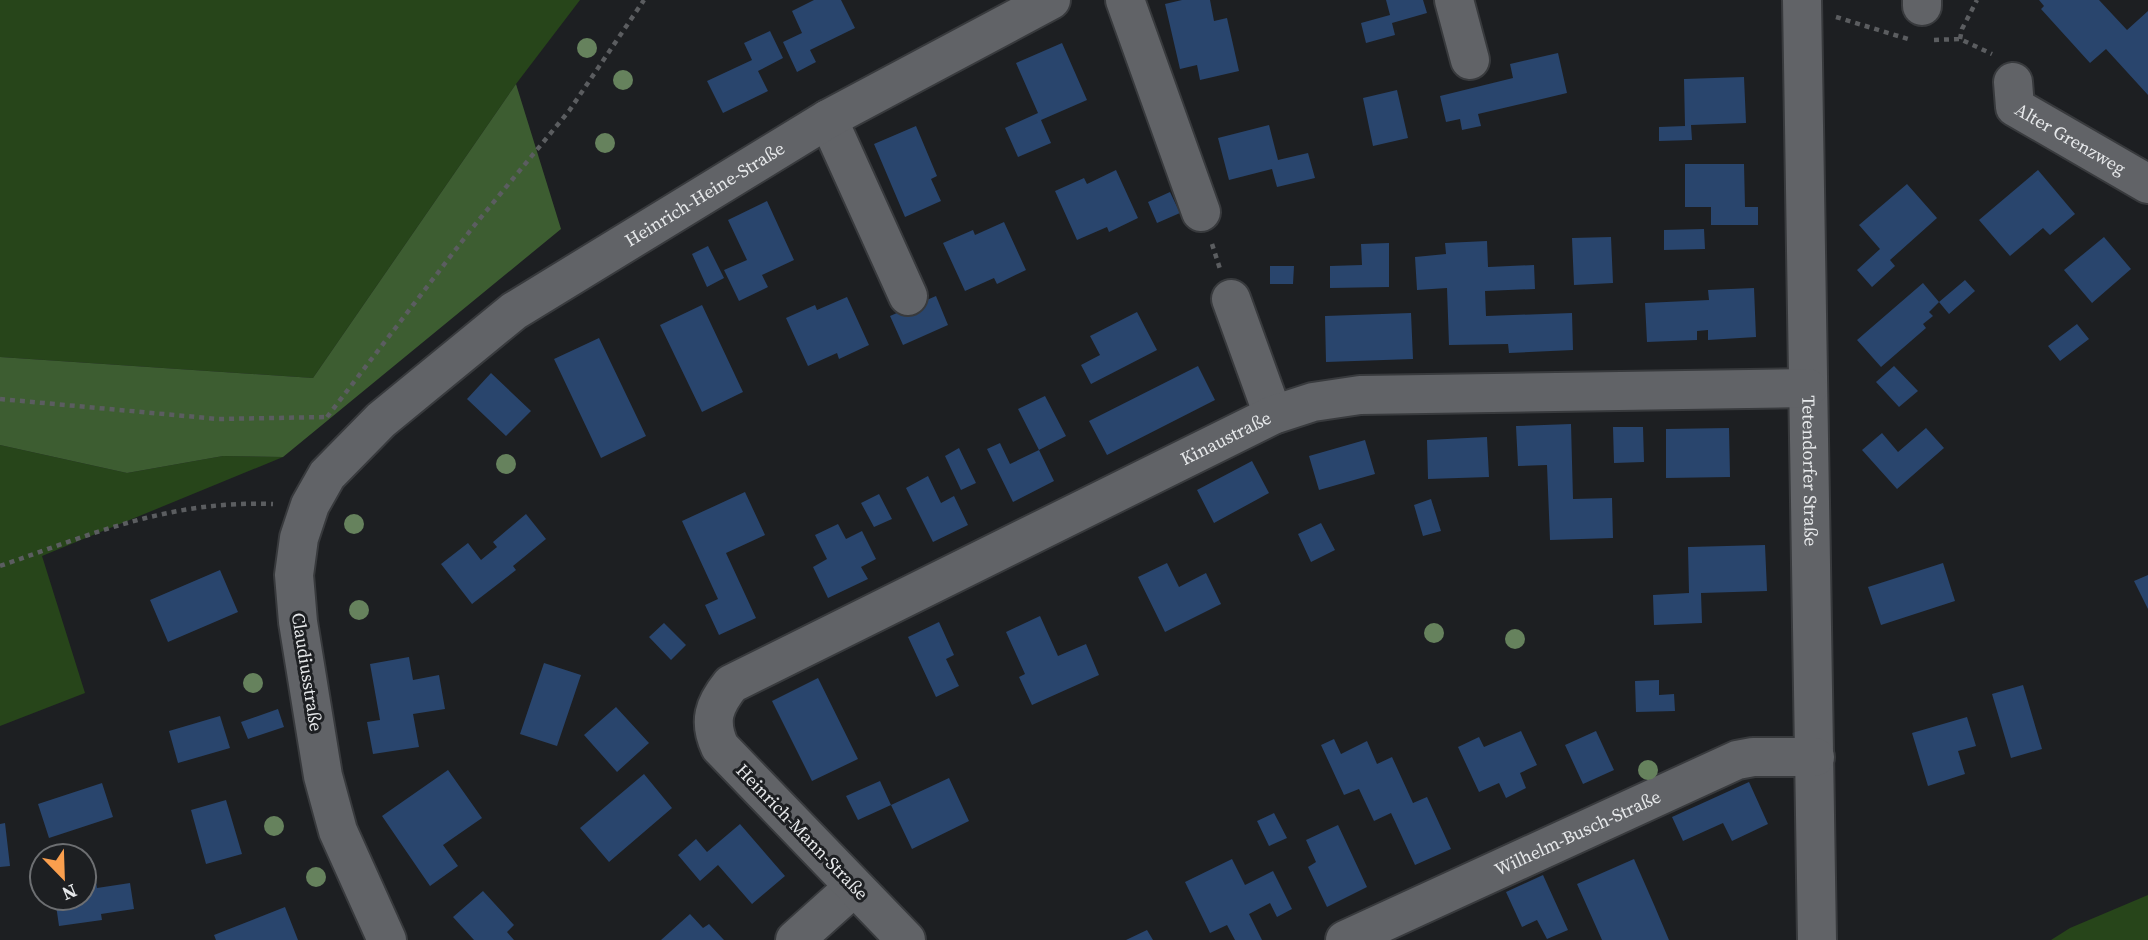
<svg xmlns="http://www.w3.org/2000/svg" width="2148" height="940" font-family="'Source Serif 4',serif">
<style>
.green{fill:#27451a}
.forest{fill:#3d5d31}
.building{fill:#29456d}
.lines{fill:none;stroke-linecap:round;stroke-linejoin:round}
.minor-casing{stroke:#383a3d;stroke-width:42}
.path{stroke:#5b5d60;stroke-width:4.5;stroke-dasharray:5 5;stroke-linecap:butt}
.minor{stroke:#616367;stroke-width:38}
.tree{fill:#66825d}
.labels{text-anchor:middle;stroke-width:6;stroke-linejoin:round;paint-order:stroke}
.street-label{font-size:18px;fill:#e6e8ea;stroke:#1d1f22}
</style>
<rect width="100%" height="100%" fill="#1d1f22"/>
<path class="green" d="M 0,0 L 580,0 L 516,84 L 313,378 L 0,357 Z
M 0,445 L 127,473 L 223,456 L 283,457 L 42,556 L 85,693 L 0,726 Z
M 2148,895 L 2148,940 L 2051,940 L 2070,928 Z"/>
<path class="forest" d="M 516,84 L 561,229 L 283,457 L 223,456 L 127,473 L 0,445 L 0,357 L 313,378 Z"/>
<path class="building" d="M 814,0 L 841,0 L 855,28 L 810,50 L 816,62 L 797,72 L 783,42 L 802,33 L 792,11 Z
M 1182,0 L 1210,0 L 1214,21 L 1227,18 L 1239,71 L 1200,80 L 1197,65 L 1180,69 L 1165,4 Z
M 1386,0 L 1423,0 L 1427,13 L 1392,23 L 1395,35 L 1366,43 L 1361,23 L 1390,15 Z
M 2039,0 L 2099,0 L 2127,30 L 2148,11 L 2148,95 L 2106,49 L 2090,63 L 2041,9 L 2044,6 Z
M 770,31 L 783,58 L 758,71 L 768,91 L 723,113 L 707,81 L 752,60 L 744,43 Z
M 1062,43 L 1087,100 L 1041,120 L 1051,143 L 1018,157 L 1005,128 L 1038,113 L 1016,63 Z
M 1558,53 L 1567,93 L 1478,114 L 1481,126 L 1462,130 L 1460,119 L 1446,122 L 1440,96 L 1513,78 L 1510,64 Z
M 1744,77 L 1746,123 L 1691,125 L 1692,140 L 1659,141 L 1659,127 L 1685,126 L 1684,79 Z
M 1397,90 L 1408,138 L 1373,146 L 1363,98 Z
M 1269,125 L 1278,160 L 1308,153 L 1315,178 L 1277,187 L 1272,169 L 1229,180 L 1218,138 Z
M 916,126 L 937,176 L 931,179 L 941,201 L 905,217 L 874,144 Z
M 1685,164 L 1744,164 L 1745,207 L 1758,207 L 1758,225 L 1711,225 L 1711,207 L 1685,207 Z
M 1116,170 L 1138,218 L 1109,232 L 1107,227 L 1077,240 L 1055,191 L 1084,178 L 1087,184 Z
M 2038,170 L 2075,214 L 2050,235 L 2043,228 L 2010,256 L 1979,220 Z
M 1907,184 L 1937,218 L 1890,260 L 1895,266 L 1872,287 L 1857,270 L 1880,249 L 1859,225 Z
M 1170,192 L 1180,213 L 1157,223 L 1148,202 Z
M 767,201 L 794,260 L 762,275 L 768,287 L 739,301 L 724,270 L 747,260 L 728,220 Z
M 1004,222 L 1026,270 L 997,284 L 994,278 L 965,291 L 943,243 L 973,230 L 975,235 Z
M 1704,229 L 1705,249 L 1664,250 L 1664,230 Z
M 1611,237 L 1613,283 L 1574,285 L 1572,238 Z
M 2104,237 L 2131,269 L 2092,303 L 2064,270 Z
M 1487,241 L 1488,267 L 1534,265 L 1535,289 L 1485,291 L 1486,316 L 1572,313 L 1573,350 L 1509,353 L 1508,344 L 1449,345 L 1447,288 L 1417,290 L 1415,257 L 1446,254 L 1445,243 Z
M 1389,243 L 1389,287 L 1330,288 L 1330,266 L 1362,265 L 1361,244 Z
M 708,246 L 724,278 L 707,287 L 692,254 Z
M 1270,266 L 1294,266 L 1293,284 L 1270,284 Z
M 1965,280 L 1975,291 L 1949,314 L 1939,302 L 1929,312 L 1933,316 L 1923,324 L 1926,328 L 1881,367 L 1857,340 L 1923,283 L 1939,302 Z
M 1754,288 L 1756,337 L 1708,340 L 1708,330 L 1697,331 L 1697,340 L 1647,342 L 1645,303 L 1709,300 L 1708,290 Z
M 936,296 L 948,325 L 903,345 L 890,316 Z
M 847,297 L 869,345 L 839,359 L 837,353 L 808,366 L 786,318 L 815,305 L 817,310 Z
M 702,305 L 743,392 L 702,412 L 660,325 Z
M 1137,312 L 1157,350 L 1091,384 L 1081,365 L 1100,355 L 1090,336 Z
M 1411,313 L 1413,359 L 1326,362 L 1325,316 Z
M 2077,324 L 2089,339 L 2060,361 L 2048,346 Z
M 599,338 L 646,436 L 601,458 L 554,359 Z
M 1198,366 L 1215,400 L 1107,455 L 1089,421 Z
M 1894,366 L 1918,391 L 1899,407 L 1876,382 Z
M 491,373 L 531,411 L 506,436 L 467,399 Z
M 1045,396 L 1066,436 L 1039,450 L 1018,409 Z
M 1571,424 L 1573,499 L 1612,498 L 1613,538 L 1550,540 L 1547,465 L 1518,466 L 1516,426 Z
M 1613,427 L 1643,427 L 1644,462 L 1614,463 Z
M 1729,428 L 1730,477 L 1666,478 L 1666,429 Z
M 1926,428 L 1944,448 L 1897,489 L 1862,450 L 1882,433 L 1898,452 Z
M 1487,437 L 1489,477 L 1428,479 L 1427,440 Z
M 1365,440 L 1375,474 L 1319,490 L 1309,456 Z
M 1000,443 L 1010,464 L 1039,450 L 1054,481 L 1013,502 L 987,449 Z
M 959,448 L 976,483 L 961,490 L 945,456 Z
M 1252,461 L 1269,493 L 1214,523 L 1197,490 Z
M 928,476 L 941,503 L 954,496 L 968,525 L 933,542 L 906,488 Z
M 745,492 L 765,535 L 726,553 L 756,618 L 719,635 L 705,605 L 718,599 L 682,521 Z
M 879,494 L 892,519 L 874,527 L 861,503 Z
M 1431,499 L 1441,531 L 1423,536 L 1414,505 Z
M 526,514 L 546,539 L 513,566 L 516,570 L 472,604 L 441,564 L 468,543 L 481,560 L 497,547 L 493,542 Z
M 1321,523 L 1335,550 L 1311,562 L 1298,534 Z
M 838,524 L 846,539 L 862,531 L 876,559 L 861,567 L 868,579 L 828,598 L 813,567 L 827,559 L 815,535 Z
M 1765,545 L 1767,591 L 1701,593 L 1702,623 L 1654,625 L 1653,595 L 1689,593 L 1688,547 Z
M 1167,563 L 1179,587 L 1206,573 L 1221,604 L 1165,632 L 1138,577 Z
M 1943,563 L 1955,601 L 1881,625 L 1868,587 Z
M 220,570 L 238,612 L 168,642 L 150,600 Z
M 2148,575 L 2148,609 L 2134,581 Z
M 1040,616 L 1058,656 L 1086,644 L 1099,675 L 1032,705 L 1019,677 L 1025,674 L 1006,632 Z
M 939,622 L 954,655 L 946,659 L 959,686 L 936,697 L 908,637 Z
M 664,623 L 686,645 L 671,660 L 649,637 Z
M 409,657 L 413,680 L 439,675 L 445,709 L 413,714 L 419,747 L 373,754 L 367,722 L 380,720 L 370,664 Z
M 544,663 L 581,675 L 557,746 L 520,734 Z
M 818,678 L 858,759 L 812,781 L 772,701 Z
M 1659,680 L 1659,695 L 1674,694 L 1675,711 L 1636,712 L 1635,681 Z
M 2023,685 L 2042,749 L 2011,758 L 1992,694 Z
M 616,707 L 649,743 L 617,772 L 584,735 Z
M 278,709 L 284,727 L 248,739 L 241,722 Z
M 220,716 L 230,748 L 178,763 L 169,731 Z
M 1967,717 L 1976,746 L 1958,751 L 1965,774 L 1928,786 L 1912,733 Z
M 1521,731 L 1537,765 L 1520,773 L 1526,788 L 1506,798 L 1499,783 L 1479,792 L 1458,747 L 1479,737 L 1484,747 Z
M 1596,731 L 1614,770 L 1583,784 L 1565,745 Z
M 1334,739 L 1341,754 L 1367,741 L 1377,764 L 1392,757 L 1413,803 L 1427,797 L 1451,849 L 1415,865 L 1391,813 L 1374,821 L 1359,789 L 1344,795 L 1321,745 Z
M 448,770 L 482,818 L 443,845 L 458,866 L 430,886 L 382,816 Z
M 644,774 L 672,808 L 609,862 L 580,828 Z
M 949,778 L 969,821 L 912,849 L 891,805 Z
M 880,781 L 891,805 L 858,820 L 846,796 Z
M 1749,782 L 1768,824 L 1732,841 L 1723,823 L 1683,841 L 1672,817 Z
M 102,783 L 113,817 L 49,838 L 38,804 Z
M 226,800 L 242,854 L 206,864 L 191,810 Z
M 1274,813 L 1287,838 L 1269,846 L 1257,821 Z
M 5,823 L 10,866 L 0,867 L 0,824 Z
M 740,824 L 785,876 L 752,904 L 718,865 L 700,881 L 678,855 L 696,839 L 707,852 Z
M 1338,825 L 1367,887 L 1327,907 L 1308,867 L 1316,862 L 1306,840 Z
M 1232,859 L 1245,885 L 1273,871 L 1292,909 L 1277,917 L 1270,903 L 1249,914 L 1262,940 L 1235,940 L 1227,925 L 1210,933 L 1185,882 Z
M 1634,859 L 1655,907 L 1669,940 L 1602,940 L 1577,884 Z
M 94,869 L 97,888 L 130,883 L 134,909 L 101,914 L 102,920 L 59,926 L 55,898 L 84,898 L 84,870 Z
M 1543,875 L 1568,930 L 1547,939 L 1537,920 L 1522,927 L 1506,892 Z
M 483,891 L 514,925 L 507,932 L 514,940 L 474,940 L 453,917 Z
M 285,907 L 298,940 L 216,940 L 214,935 Z
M 690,914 L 703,928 L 709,924 L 724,940 L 661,940 Z
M 1147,930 L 1153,940 L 1126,940 Z"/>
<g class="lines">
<g class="minor-casing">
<g id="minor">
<path d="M 1125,0 L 1201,212"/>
<path d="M 1454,0 L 1470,60"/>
<path id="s1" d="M 1802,0 L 1817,940"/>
<path d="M 1922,0 L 1922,6"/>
<path id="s2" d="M 2013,82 L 2015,107 L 2148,184"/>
<path d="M 828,119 L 908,296"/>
<path d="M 1231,299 L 1273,415"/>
<path id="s3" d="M 387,940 L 338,831 L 323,776 L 298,622 L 294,575 L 299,538 L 310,505 L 327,475 L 381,420 L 514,311 L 828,119 L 1051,0"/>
<path d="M 795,940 L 854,887"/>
<path id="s4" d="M 906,940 L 720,747 C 708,721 714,705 731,684 L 1273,415 L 1313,402 L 1360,395 L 1808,388"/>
<path id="s5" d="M 1345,940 L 1737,760 L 1753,757 L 1815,757"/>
</g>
</g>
<path class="path" d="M 1836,17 L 1908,39
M 1960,39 L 1962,29 L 1977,0
M 1934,40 L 1960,39 L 1992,54
M 1212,244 L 1220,269
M 0,399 L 218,419 L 327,417
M 327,417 L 473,227 L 569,111 L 644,0
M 0,566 C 94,533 172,500 273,504"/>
<use href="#minor" class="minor"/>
</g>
<g class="tree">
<circle cx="587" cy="48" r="10"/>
<circle cx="623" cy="80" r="10"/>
<circle cx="605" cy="143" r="10"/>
<circle cx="506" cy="464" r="10"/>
<circle cx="354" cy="524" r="10"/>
<circle cx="359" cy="610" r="10"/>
<circle cx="1434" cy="633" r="10"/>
<circle cx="1515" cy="639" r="10"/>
<circle cx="253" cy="683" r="10"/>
<circle cx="1648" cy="770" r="10"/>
<circle cx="274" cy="826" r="10"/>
<circle cx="316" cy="877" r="10"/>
</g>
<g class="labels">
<g class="street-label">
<text dy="6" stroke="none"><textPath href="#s2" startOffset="89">Alter Grenzweg</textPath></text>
<text dy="6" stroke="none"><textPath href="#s3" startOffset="959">Heinrich-Heine-Straße</textPath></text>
<text dy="6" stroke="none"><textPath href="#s4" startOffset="889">Kinaustraße</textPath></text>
<text dy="6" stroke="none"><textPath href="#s1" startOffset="471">Tetendorfer Straße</textPath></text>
<text transform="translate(307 672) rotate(81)" y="6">Claudiusstraße</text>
<text transform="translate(802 832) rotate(46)" y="6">Heinrich-Mann-Straße</text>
<text dy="6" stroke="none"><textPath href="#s5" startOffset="256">Wilhelm-Busch-Straße</textPath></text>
</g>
</g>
<g transform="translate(63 877) rotate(157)"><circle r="33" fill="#1d1f22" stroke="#6d6f72" stroke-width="2"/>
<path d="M0-5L12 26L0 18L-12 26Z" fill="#fa9f4e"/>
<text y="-10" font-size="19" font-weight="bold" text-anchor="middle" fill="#e6e8ea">N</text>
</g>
</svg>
